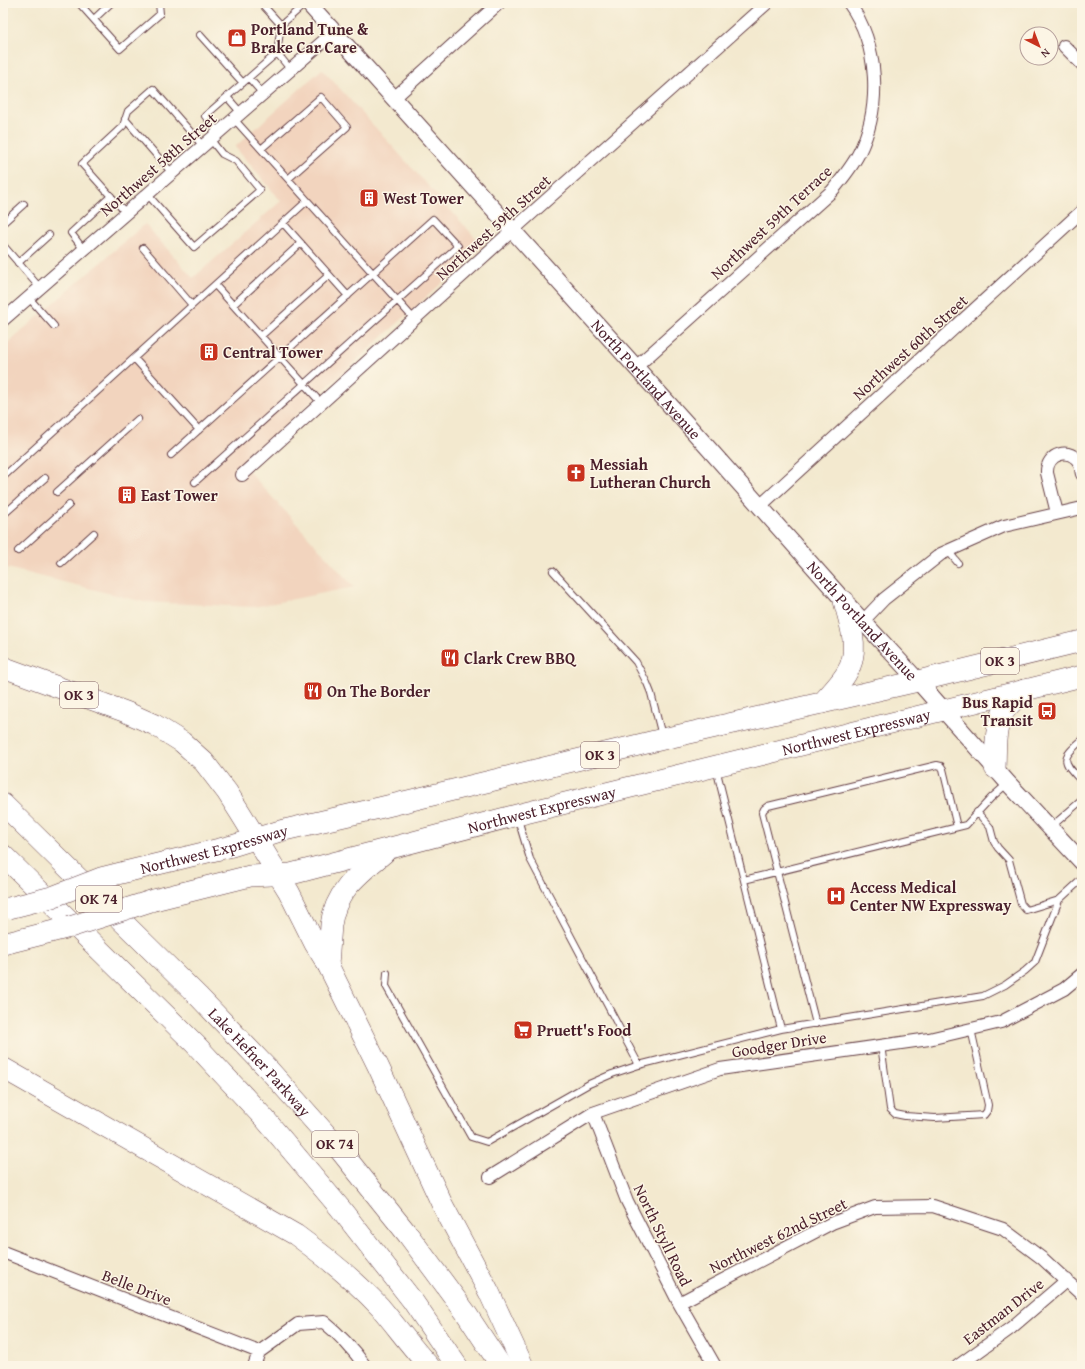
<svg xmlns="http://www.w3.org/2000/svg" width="1085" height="1369" font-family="'Gentium Book Plus',serif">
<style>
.built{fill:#f2d4be}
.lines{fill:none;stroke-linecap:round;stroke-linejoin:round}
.lane-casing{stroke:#633d44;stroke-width:8}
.street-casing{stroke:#633d44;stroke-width:14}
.secondary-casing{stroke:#633d44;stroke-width:18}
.highway-casing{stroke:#633d44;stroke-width:22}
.lane{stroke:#fff;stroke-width:6}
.street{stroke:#fff;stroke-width:12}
.secondary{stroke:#fff;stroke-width:16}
.highway{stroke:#fff;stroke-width:21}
.highway-bridge-casing{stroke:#633d44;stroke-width:22;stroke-linecap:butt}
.highway-bridge{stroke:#fff;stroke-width:21}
.labels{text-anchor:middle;stroke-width:3;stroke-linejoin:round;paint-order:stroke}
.shield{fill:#fcf5e5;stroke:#7f5f63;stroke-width:1}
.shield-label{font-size:15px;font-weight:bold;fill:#4a1f2b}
.poi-label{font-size:16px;font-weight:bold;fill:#4a1f2b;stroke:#fcf5e5;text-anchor:start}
.street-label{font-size:16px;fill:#4a1f2b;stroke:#fcf5e5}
</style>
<rect width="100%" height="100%" fill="#fcf5e5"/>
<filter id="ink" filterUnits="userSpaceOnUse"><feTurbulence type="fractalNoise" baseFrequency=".025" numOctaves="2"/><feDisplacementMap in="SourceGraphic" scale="8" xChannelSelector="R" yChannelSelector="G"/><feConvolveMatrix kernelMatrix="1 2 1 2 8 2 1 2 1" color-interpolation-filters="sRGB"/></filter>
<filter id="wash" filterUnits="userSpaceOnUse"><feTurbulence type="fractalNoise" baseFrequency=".012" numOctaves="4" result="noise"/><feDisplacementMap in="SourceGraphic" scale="16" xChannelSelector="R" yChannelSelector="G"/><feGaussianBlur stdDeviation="0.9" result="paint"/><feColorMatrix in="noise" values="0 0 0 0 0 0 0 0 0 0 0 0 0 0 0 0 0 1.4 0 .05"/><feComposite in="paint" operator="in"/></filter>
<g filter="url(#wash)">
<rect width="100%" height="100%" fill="#f3e9cf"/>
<path class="built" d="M 322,69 L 483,246 L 242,464 L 354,587 L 254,607 L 144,602 L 3,567 L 3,347 L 145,224 L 193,278 L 281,201 L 235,147 Z"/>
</g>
<g filter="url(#ink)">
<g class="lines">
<g class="lane-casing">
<path id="lane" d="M 79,3 L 120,49 L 160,14 L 159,3
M 94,19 L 111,3
M 281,25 L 306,3
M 200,35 L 243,83
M 277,53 L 291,70
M 249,78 L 263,94
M 227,97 L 241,113
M 125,119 L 172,173
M 234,119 L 414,319
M 219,133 L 205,116 L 277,53 L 281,25 L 261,3
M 261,149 L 321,97 L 347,127 L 288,179
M 148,195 L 194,247 L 260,190 L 236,161 L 222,154 L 211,140
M 126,213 L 82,164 L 123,126 L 128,111 L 153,89 L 203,146
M 3,223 L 24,204
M 283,223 L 348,296
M 3,245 L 40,288
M 143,248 L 192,305
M 84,250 L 71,233 L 111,196
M 18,263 L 49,235
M 215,285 L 322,404
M 29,298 L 54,326
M 233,305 L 301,243
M 261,336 L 329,275
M 134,358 L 199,430
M 171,455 L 433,219 L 458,246 L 195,482
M 3,477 L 307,201
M 57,492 L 138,419
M 3,515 L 45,478
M 18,551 L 69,505
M 948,551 L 958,563
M 61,563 L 94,533
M 553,571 L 636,662 L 647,683 L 651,693 L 662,736
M 1082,740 C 1059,760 1063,761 1082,782
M 716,768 L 781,1029
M 977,812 L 990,827 L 994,842 L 998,848 L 1009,860 L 1021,904 L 1026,910 L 1059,900
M 518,819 L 530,859 L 639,1065 L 781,1029 L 983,996 L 1005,985 L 1025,971 L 1035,962 L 1059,900 L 1082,879
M 1051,827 L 1082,800
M 744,880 L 966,825 L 991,798 L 1008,783
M 387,973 L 386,986 L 471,1137 L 487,1142 L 589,1084 L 612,1074 L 639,1065
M 816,1024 L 762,813 L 764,809 L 768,806 L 937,765 L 941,766 L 943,769 L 957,827
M 881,1045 L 890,1109 L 895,1114 L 905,1116 L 935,1118 L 984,1115 L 987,1111 L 988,1105 L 971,1029"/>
</g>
<g class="street-casing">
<path id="street" d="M 1064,46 L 1082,64
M 393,99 L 499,3
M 3,320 L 334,32
M 636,367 L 832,191 C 842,179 852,167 859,153 C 882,107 879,45 849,3
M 242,475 L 495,246 L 767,3
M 760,506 L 1082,211
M 1057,513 L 1047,473 C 1046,453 1071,446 1080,464 C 1081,467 1081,471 1082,474
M 863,621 L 884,599 L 941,554 L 1004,526 L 1082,508
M 593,1113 L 627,1201 L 679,1303 L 715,1366
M 490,1177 L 593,1113 L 720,1069 L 929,1039 L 1001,1022 L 1064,989 L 1082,974
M 3,1252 L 259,1352
M 679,1303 L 832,1223 L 875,1207 L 933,1206 L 1003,1229 L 1043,1259 L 1082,1295
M 254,1366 L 259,1352 L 298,1324 L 324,1322 C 340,1335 353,1349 365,1366
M 958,1366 L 1011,1328 L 1067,1280"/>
</g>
<g class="secondary-casing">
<g id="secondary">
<path id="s1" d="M 308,3 L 686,423 L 844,601 L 918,681 L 1008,783 L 1082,862"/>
</g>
</g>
<g class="highway-casing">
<g id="highway">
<path d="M 3,667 L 126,712 L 155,725 L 182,742 L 204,762 L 227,792 L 241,814 L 289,892 L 315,944 L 328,965 L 378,1066 L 442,1204 L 489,1292 L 523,1366"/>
<path d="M 822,703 C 830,694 840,684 846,674 C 861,652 850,624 844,601"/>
<path d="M 995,768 C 996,751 994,729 1003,713 C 1008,705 1017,698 1024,690"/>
<path id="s2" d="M 3,804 L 199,997 L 269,1070 L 339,1149 L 409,1236 L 466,1313 L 501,1366"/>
<path d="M 3,855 L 195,1044 L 265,1119 L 340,1208 L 412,1300 L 457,1366"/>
<path id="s3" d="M 125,872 L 232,846 L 280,831 L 379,808 L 663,739 L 918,681 L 1082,641"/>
<path id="s4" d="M 154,900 L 250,876 L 291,874 L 517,815 L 1082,676"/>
<path d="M 3,944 L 70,927"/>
<path d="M 328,965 C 329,952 330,938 331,925 C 335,891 360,873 384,853"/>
<path d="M 3,1068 L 296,1235 C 326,1257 355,1280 380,1307 C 397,1327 412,1348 429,1366"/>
</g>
</g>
<use href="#lane" class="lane"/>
<use href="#street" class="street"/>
<use href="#secondary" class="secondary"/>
<use href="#highway" class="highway"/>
<g class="highway-bridge-casing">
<path id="highway-bridge" d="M 9,908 L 52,897 L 101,878 L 125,872
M 70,927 L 154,900"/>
</g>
<use href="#highway-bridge" class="highway-bridge"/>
</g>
</g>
<defs>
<g id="shop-square" transform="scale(1)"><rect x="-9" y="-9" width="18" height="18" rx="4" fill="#c8321e" stroke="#fcf5e5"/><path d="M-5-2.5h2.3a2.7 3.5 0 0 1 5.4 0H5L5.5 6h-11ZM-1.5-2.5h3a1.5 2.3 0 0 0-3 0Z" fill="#fff"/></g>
<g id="building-square" transform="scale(1)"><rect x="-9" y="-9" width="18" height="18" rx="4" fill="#c8321e" stroke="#fcf5e5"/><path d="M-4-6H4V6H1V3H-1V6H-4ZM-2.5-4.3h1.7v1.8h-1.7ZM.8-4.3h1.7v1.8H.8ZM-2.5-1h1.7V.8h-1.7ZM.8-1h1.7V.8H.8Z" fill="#fff"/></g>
<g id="church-square" transform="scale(1)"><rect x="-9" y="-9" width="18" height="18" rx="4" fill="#c8321e" stroke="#fcf5e5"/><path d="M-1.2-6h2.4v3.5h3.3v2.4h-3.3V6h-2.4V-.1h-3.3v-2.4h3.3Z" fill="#fff"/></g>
<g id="restaurant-square" transform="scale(1)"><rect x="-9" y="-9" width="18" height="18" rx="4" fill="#c8321e" stroke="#fcf5e5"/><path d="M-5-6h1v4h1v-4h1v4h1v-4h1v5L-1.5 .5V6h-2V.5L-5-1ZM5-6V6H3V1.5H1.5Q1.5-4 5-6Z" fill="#fff"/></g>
<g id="bus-square" transform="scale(1)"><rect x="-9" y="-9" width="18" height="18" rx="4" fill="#c8321e" stroke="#fcf5e5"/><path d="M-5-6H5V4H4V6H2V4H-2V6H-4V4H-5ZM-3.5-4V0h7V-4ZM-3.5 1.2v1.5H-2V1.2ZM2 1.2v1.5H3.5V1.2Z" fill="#fff"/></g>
<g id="hospital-square" transform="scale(1)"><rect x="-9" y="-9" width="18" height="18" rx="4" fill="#c8321e" stroke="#fcf5e5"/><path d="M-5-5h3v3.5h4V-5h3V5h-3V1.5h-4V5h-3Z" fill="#fff"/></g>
<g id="supermarket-square" transform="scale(1)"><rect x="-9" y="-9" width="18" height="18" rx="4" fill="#c8321e" stroke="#fcf5e5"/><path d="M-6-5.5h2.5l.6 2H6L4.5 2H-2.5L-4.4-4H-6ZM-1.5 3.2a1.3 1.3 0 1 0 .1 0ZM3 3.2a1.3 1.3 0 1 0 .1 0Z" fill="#fff"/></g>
</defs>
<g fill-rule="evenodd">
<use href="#shop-square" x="237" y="38"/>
<use href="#building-square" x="369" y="198"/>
<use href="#building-square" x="209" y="352"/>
<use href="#church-square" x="576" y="473"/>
<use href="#building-square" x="127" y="495"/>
<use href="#restaurant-square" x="450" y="658"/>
<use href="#restaurant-square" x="313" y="691"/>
<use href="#bus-square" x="1047" y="711"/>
<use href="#hospital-square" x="836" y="896"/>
<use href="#supermarket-square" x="523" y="1030"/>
</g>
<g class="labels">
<g class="shield">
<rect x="981" y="648" width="38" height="26" rx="3"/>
<rect x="60" y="682" width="38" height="26" rx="3"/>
<rect x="581" y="742" width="38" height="26" rx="3"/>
<rect x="76" y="886" width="46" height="26" rx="3"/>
<rect x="312" y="1131" width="46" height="26" rx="3"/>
</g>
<g class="shield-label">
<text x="1000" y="666">OK 3</text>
<text x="79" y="700">OK 3</text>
<text x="600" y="760">OK 3</text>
<text x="99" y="904">OK 74</text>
<text x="335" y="1149">OK 74</text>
</g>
<g class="poi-label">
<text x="251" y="35">Portland Tune &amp;<tspan x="251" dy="18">Brake Car Care</tspan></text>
<text x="383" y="204">West Tower</text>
<text x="223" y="358">Central Tower</text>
<text x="590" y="470">Messiah<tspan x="590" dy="18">Lutheran Church</tspan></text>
<text x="141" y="501">East Tower</text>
<text x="464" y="664">Clark Crew BBQ</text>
<text x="327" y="697">On The Border</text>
<text x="1033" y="708" text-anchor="end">Bus Rapid<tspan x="1033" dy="18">Transit</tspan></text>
<text x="850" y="893">Access Medical<tspan x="850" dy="18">Center NW Expressway</tspan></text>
<text x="537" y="1036">Pruett's Food</text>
</g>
<g class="street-label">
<text transform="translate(158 164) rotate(-41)" y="6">Northwest 58th Street</text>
<text transform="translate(771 222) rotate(-43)" y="6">Northwest 59th Terrace</text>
<text transform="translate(493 227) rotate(-42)" y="6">Northwest 59th Street</text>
<text transform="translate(910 347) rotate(-42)" y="6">Northwest 60th Street</text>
<text dy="6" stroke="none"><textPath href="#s1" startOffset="506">North Portland Avenue</textPath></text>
<text dy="6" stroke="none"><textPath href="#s1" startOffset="830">North Portland Avenue</textPath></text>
<text dy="6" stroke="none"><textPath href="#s4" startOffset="723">Northwest Expressway</textPath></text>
<text dy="6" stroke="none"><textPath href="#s4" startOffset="399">Northwest Expressway</textPath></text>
<text dy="6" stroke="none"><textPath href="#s3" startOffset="92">Northwest Expressway</textPath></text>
<text transform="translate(779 1044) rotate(-9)" y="6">Goodger Drive</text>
<text dy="6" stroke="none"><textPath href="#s2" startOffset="364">Lake Hefner Parkway</textPath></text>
<text transform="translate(663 1235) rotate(64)" y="6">North Styll Road</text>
<text transform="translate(778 1235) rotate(-26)" y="6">Northwest 62nd Street</text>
<text transform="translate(137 1287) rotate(21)" y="6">Belle Drive</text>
<text transform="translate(1003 1311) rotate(-38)" y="6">Eastman Drive</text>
</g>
</g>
<rect width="1085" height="1369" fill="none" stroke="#fcf5e5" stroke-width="16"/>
<g transform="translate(1039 46) rotate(138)"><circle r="19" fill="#fcf5e5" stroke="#b59f9b"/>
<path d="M0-3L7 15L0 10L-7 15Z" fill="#c8321e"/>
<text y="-6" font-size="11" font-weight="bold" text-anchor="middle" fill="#4a1f2b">N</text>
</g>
</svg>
